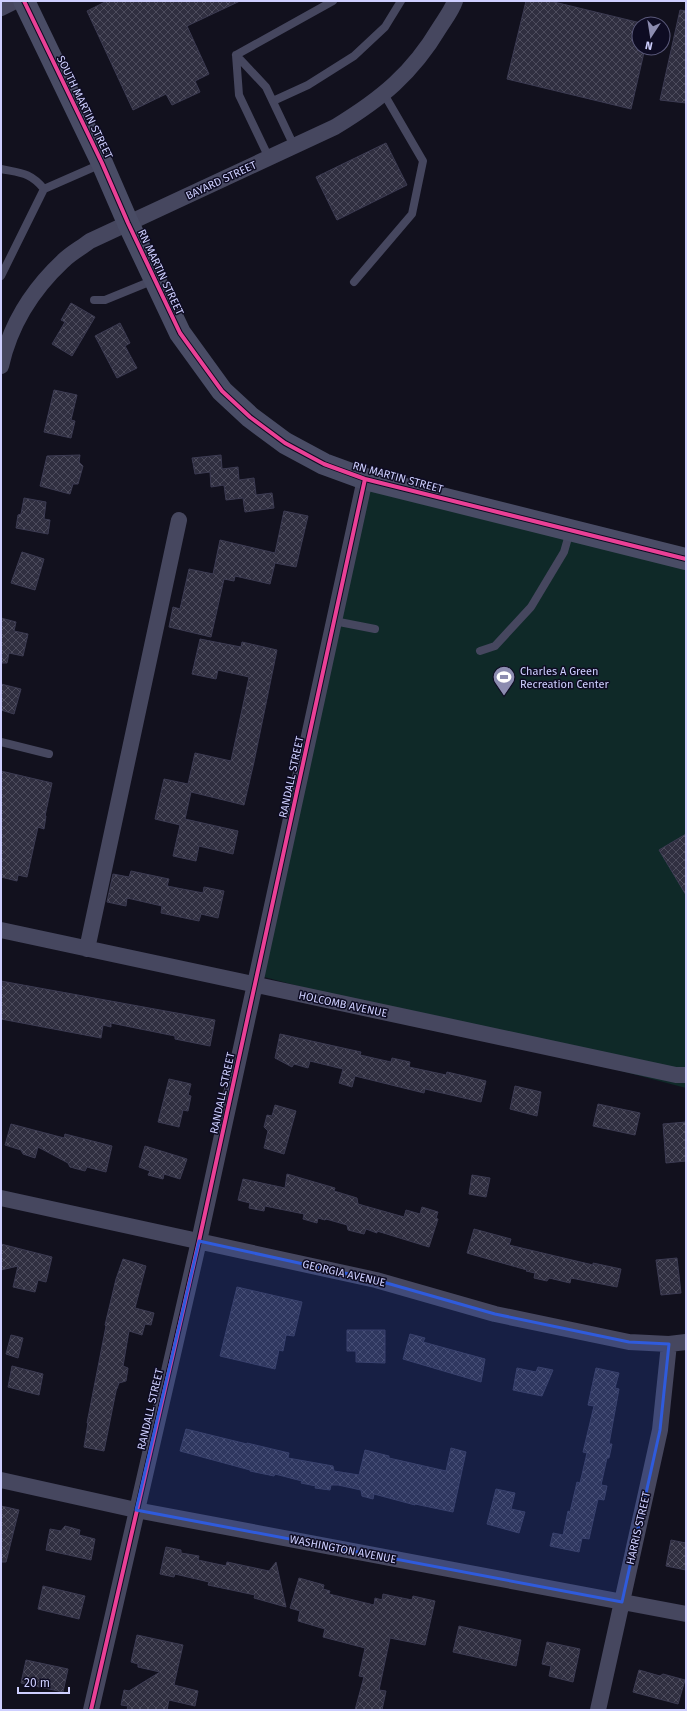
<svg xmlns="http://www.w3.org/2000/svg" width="687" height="1711" font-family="'Fira Sans',sans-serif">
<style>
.park{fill:#0f2928}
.building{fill:url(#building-cross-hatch);stroke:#3c3b52}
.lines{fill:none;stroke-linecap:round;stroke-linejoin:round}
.lane{stroke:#46475f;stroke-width:8}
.street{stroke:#46475f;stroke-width:16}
.secondary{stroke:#494c65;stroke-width:22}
.cycleway-casing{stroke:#0e0c23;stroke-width:6}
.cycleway{stroke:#ea4096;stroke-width:4}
.marked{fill:#2f5bdc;fill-opacity:0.2;stroke:#2f5bdc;stroke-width:3;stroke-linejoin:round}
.labels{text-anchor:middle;stroke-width:3;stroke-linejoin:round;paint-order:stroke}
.street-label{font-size:11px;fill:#cecfff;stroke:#0e0c23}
.poi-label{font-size:11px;fill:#cecfff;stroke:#0e0c23;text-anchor:start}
</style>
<defs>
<pattern id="building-cross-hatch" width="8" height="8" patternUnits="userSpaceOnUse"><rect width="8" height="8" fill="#302f40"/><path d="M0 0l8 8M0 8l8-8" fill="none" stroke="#4d4c5d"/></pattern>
</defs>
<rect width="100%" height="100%" fill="#12111e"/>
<path class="park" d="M 368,479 L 686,557 L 686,1088 L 264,977 Z"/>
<path class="building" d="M 107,1 L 240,1 L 187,26 L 209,74 L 195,81 L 200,92 L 172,105 L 166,94 L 133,110 L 87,11 Z
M 526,1 L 550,1 L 645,24 L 639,24 L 639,48 L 645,48 L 631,109 L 507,79 Z
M 680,10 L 686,11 L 686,103 L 660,100 Z
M 386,143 L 407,185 L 337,220 L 316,177 Z
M 71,303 L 95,317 L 72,356 L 52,344 L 65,322 L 61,320 Z
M 120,323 L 130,343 L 125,346 L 137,368 L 117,378 L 95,336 Z
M 54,390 L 77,395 L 71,420 L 75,421 L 71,438 L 44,432 Z
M 80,455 L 79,462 L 83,466 L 78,484 L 73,484 L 70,494 L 40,486 L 47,456 Z
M 221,455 L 222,469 L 238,467 L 239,480 L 254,478 L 256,495 L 272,493 L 274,508 L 245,512 L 243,498 L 226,500 L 224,485 L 211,487 L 210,472 L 195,474 L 192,458 Z
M 24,498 L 46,502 L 44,519 L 50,520 L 48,534 L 16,528 L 18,515 L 21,514 Z
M 284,511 L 308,516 L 296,567 L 275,563 L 270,584 L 235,576 L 234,581 L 224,579 L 211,637 L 169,627 L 173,607 L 180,609 L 189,569 L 213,574 L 220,540 L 275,553 Z
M 22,552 L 44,559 L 35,590 L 11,583 Z
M 1,618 L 16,622 L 14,631 L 28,634 L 23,656 L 9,653 L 7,663 L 1,663 Z
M 200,639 L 241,647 L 242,642 L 277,650 L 254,762 L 244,805 L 191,792 L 185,819 L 238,831 L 233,854 L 199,846 L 196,861 L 173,856 L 180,825 L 155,819 L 164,779 L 188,784 L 195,753 L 231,761 L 249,677 L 218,670 L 216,679 L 192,674 Z
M 1,684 L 21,689 L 14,714 L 1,710 Z
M 1,771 L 52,783 L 45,816 L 46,816 L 44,829 L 38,827 L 27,877 L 18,875 L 17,881 L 1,877 Z
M 686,834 L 686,895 L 659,850 Z
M 131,871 L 169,879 L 167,886 L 203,893 L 204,887 L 224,891 L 218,918 L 201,914 L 199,921 L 161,913 L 162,906 L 127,898 L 126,906 L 107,902 L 113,874 L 129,877 Z
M 1,981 L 215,1020 L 210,1046 L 175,1039 L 175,1036 L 111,1023 L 111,1027 L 103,1025 L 101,1038 L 1,1019 Z
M 280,1034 L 361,1052 L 360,1055 L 391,1062 L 392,1058 L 410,1062 L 409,1067 L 446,1075 L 447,1072 L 486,1081 L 481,1102 L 425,1089 L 424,1093 L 355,1076 L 352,1087 L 339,1083 L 343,1069 L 310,1061 L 308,1068 L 294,1064 L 292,1067 L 275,1058 Z
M 169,1079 L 191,1084 L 188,1095 L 191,1096 L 188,1111 L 183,1110 L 179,1127 L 158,1122 Z
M 515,1086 L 541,1092 L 537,1116 L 510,1109 Z
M 598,1104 L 640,1113 L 635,1135 L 593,1126 Z
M 275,1105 L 296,1111 L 284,1154 L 264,1148 L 268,1131 L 264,1127 L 267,1115 L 272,1116 Z
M 686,1122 L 686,1161 L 666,1163 L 663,1124 Z
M 11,1124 L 64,1138 L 65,1134 L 112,1146 L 106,1172 L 87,1167 L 85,1171 L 70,1167 L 68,1163 L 38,1147 L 35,1158 L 23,1154 L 21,1150 L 5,1145 Z
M 145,1146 L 187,1159 L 180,1179 L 164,1174 L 163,1179 L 148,1175 L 150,1171 L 139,1167 Z
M 287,1174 L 335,1188 L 334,1191 L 357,1198 L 358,1204 L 404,1217 L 406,1210 L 420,1214 L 422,1207 L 438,1212 L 436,1218 L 438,1219 L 429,1247 L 377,1231 L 377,1233 L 366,1229 L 364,1234 L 348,1230 L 347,1225 L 326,1219 L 325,1220 L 318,1218 L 317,1223 L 303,1219 L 304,1214 L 265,1206 L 264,1211 L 249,1208 L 250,1203 L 238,1200 L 243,1179 L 285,1188 Z
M 472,1175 L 490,1178 L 486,1197 L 469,1194 Z
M 474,1229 L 511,1239 L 509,1245 L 593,1265 L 593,1263 L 621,1269 L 617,1287 L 571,1278 L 570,1283 L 549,1278 L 547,1281 L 534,1278 L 535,1273 L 526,1271 L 527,1270 L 467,1253 Z
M 1,1244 L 52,1257 L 46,1282 L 38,1280 L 35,1292 L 13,1287 L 18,1266 L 1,1270 Z
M 677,1258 L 681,1293 L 661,1295 L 656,1260 Z
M 123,1259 L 146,1266 L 135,1308 L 154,1313 L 151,1325 L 145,1324 L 142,1335 L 129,1331 L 123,1366 L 128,1368 L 126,1381 L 119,1383 L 116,1391 L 104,1451 L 84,1447 L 88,1423 L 87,1423 L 106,1326 L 105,1325 L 116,1279 Z
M 237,1287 L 302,1302 L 294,1336 L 286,1335 L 283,1351 L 279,1350 L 275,1369 L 220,1356 Z
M 347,1330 L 385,1330 L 385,1363 L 356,1362 L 356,1351 L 347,1351 Z
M 410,1334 L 425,1338 L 423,1342 L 485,1359 L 481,1382 L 403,1359 Z
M 11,1335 L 23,1338 L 18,1358 L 6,1354 Z
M 12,1366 L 43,1374 L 39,1395 L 8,1387 Z
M 538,1367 L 553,1370 L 542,1396 L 513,1390 L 517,1368 L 536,1372 Z
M 596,1368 L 619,1373 L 615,1388 L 619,1389 L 609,1444 L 612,1444 L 609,1458 L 607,1458 L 601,1485 L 607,1486 L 604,1500 L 598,1499 L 589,1539 L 582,1538 L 579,1552 L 550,1546 L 553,1533 L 563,1535 L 568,1511 L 570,1512 L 577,1482 L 580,1483 L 587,1453 L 583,1452 L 594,1406 L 588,1405 Z
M 186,1429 L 247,1444 L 247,1443 L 289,1453 L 288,1458 L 333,1466 L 334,1471 L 359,1475 L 365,1450 L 389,1456 L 389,1458 L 446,1471 L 451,1448 L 466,1452 L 453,1512 L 415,1504 L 415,1505 L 374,1494 L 373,1499 L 362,1496 L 361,1490 L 338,1485 L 331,1485 L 330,1490 L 315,1488 L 316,1486 L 301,1483 L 302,1481 L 275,1474 L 274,1476 L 250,1471 L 250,1470 L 180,1451 Z
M 496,1489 L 515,1493 L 511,1509 L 525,1512 L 519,1533 L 487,1524 Z
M 1,1506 L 19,1510 L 6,1562 L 1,1562 Z
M 65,1526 L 80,1530 L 79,1535 L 95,1539 L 91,1560 L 46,1550 L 50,1529 L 61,1531 Z
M 671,1540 L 686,1543 L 686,1570 L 666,1566 Z
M 166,1547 L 181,1550 L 181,1553 L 199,1556 L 198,1560 L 226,1566 L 227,1562 L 269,1571 L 276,1562 L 286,1607 L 254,1598 L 255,1595 L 208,1585 L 209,1582 L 175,1574 L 174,1577 L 160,1574 Z
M 299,1578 L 324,1585 L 323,1589 L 330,1591 L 329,1594 L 374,1605 L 375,1598 L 382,1600 L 383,1594 L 412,1600 L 413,1596 L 435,1601 L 425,1645 L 390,1638 L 379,1690 L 386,1691 L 382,1710 L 355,1710 L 364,1677 L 359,1676 L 365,1648 L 323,1637 L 325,1629 L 298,1621 L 300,1611 L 290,1608 Z
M 43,1586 L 85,1596 L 79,1619 L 38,1609 Z
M 459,1626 L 521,1640 L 516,1666 L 453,1652 Z
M 137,1635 L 183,1645 L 174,1685 L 198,1691 L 195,1706 L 169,1700 L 167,1710 L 127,1710 L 128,1706 L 121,1705 L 124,1690 L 129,1691 L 160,1672 L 138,1667 L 138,1664 L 131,1662 Z
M 547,1642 L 580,1649 L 573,1682 L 549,1676 L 551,1666 L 542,1664 Z
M 26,1660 L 68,1669 L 63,1692 L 21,1683 Z
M 639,1670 L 660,1676 L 663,1674 L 685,1680 L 678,1704 L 633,1692 Z"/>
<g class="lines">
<path class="lane" d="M 236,55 L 333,1
M 273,101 L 308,85 L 354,56 L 385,27 L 401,1
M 269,158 L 239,95 L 236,55 L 266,87 L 294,146
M 1,169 C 20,173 30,172 44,189
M 1,276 L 44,189 L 101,164
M 354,282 L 412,214 L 423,161 L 384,94
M 94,300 L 105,300 L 154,280
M 334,621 L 375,629
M 480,651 L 495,646 L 531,607 L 564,552 L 570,531
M 1,742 L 49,754"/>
<path class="street" d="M 1,8 L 15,1
M 1,366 C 10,326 32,290 63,261 C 71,253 81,248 90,241 L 335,127 C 381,99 412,74 440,27 C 445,19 452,10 455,1
M 1,930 L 676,1075 L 686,1075
M 87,949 L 179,520
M 1,1198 L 376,1280 L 495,1314 L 629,1342 L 669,1344 L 686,1342
M 1,1480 L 136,1510 L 686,1614
M 91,1710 L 199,1241 L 365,479
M 598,1710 L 660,1430 L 669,1344"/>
<path class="secondary" d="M 24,1 L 102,163 L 128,223 L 180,333 L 222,391 L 250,417 L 285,443 L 324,464 L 365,479 L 686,559"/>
<g class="cycleway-casing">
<path id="cycleway" d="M 24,1 L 102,163 L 128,223 L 180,333 L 222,391 L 250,417 L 285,443 L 324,464 L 365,479 L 686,559
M 91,1710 L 199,1241 L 365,479"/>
</g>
<use href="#cycleway" class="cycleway"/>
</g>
<path class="marked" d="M 199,1241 L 376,1280 L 495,1314 L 629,1342 L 669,1344 L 660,1430 L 622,1602 L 136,1510 Z"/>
<defs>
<g id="stadium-pin" transform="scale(1.15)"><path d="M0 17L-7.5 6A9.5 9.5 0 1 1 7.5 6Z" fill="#8c8cb0" stroke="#0e0c23"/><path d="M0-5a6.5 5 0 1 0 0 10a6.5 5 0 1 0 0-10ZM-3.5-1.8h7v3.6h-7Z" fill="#fff"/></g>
</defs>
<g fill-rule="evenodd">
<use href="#stadium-pin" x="504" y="677"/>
</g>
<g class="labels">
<g class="street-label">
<text transform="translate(85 107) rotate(64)" y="4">SOUTH MARTIN STREET</text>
<text transform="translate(221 180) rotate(-25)" y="4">BAYARD STREET</text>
<text transform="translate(161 272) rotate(65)" y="4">RN MARTIN STREET</text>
<text transform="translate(398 477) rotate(15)" y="4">RN MARTIN STREET</text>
<text transform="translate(291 777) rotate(-78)" y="4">RANDALL STREET</text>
<text transform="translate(343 1004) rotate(12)" y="4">HOLCOMB AVENUE</text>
<text transform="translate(222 1093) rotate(-78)" y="4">RANDALL STREET</text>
<text transform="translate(344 1273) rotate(13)" y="4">GEORGIA AVENUE</text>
<text transform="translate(150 1409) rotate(-77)" y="4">RANDALL STREET</text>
<text transform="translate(638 1528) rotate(-77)" y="4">HARRIS STREET</text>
<text transform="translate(343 1549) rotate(11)" y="4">WASHINGTON AVENUE</text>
</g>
<g class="poi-label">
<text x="520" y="675">Charles A Green<tspan x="520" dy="13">Recreation Center</tspan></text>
</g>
</g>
<rect width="687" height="1711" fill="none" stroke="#cecfff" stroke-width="4"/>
<g transform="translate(651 36) rotate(192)"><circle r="19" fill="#0e0c23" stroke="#5b5a7b"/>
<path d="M0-3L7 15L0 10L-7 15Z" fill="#8c8cb0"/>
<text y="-6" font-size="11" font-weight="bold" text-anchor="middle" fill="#cecfff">N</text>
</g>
<path d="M18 1687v6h51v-6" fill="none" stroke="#cecfff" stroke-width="2"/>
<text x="24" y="1687" font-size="12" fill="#cecfff" stroke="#0e0c23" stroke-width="3" paint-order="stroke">20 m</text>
</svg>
